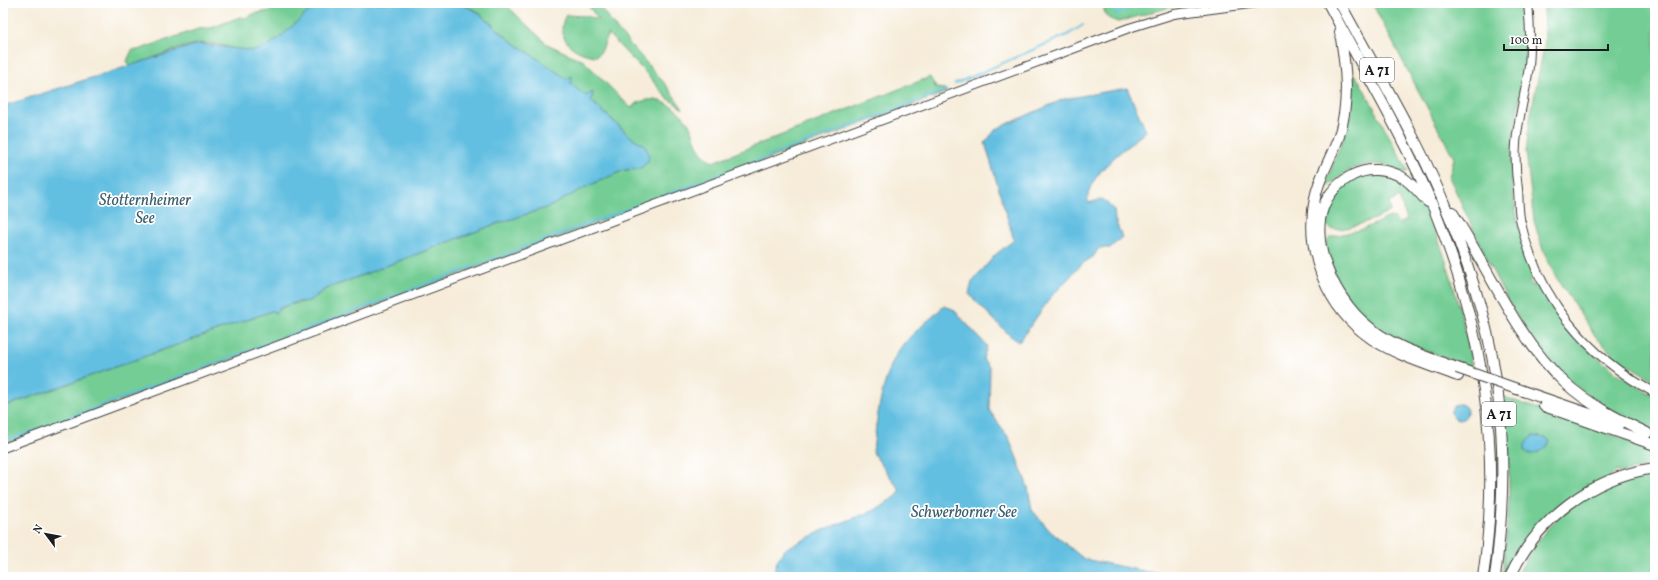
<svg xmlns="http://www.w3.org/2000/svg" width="1658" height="580" font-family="Vollkorn,serif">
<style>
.green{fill:#73cd94;stroke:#487458}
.water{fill:#63bfe1;stroke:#406e7e}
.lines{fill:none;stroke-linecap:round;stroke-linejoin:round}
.stream{stroke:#63bfe1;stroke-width:2}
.secondary-casing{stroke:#3d3b38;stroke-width:10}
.highway-casing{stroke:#3d3b38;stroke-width:12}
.secondary{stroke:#fff;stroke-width:8}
.highway{stroke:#fff;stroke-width:10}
.highway-bridge-casing{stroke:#3d3b38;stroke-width:12;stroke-linecap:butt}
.highway-bridge{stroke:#fff;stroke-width:10}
.labels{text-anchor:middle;stroke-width:3.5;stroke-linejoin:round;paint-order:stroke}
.shield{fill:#fff;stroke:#606060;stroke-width:1}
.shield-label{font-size:14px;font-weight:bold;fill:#1c1c1c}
.water-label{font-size:16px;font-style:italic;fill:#385d6b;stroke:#fff}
</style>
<rect width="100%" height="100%" fill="#fff"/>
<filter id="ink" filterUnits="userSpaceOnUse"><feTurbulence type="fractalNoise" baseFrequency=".025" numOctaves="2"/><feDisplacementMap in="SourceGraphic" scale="8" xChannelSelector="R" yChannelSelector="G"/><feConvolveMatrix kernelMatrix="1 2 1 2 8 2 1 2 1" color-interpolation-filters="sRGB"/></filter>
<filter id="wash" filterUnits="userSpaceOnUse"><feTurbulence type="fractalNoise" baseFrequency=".012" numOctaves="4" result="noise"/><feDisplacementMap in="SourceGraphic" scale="16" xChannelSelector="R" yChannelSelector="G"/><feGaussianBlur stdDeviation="0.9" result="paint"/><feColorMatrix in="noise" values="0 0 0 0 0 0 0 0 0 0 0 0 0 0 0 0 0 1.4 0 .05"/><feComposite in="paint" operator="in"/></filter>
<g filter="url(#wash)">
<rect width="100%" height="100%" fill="#f6ecd9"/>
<path class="green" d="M 282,3 L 322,3 C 302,15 287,37 267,47 C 245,58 219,40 197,44 C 175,48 152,59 130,66 L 127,61 L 132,50 L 138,50 L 198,29 L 211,28 L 240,17 L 247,18 L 253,14 L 269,11 Z
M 458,3 L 504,3 L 547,44 L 584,61 L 631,108 C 649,91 674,103 687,121 C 698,136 692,150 713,162 L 930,77 L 936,88 L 945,89 L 947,92 L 3,445 L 3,407 L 272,311 L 275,313 C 284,304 295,304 307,301 C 314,299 320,293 326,289 L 493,225 L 549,207 L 586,187 L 624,170 L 639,169 L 645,145 L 631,137 L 591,100 L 593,93 L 586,97 L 567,80 L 510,40 L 477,11 Z
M 586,3 L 597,3 L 615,27 L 666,85 L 683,109 L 667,98 L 647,74 L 608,34 L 602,50 L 597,56 C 575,55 553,38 566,15 L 587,16 L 599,20 Z
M 1102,3 L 1185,3 L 1118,22 C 1104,17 1107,18 1102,3 Z
M 1372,3 L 1525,3 C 1526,25 1527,48 1525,70 C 1521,94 1515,118 1513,143 C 1508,188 1518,233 1534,274 L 1533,278 L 1529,281 L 1532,286 L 1536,285 L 1541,287 C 1571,336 1604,370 1655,396 L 1655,431 C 1623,418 1592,401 1566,378 C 1511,328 1481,243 1449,177 L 1454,158 Z
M 1544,3 L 1655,3 L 1655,381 L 1615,357 L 1596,337 L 1556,277 L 1543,250 L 1534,221 L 1526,151 L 1530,118 L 1545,42 Z
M 1353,73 L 1360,82 L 1408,171 L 1404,173 C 1368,155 1351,166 1323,191 L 1351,117 Z
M 1369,173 C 1382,176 1398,177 1409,186 C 1438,211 1466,328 1472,367 C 1414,347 1350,331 1330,262 C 1327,253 1322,243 1330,237 L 1363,229 L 1390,217 L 1395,218 L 1397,224 L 1407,220 L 1399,197 L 1389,203 L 1391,210 L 1388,213 C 1377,218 1338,235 1329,227 C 1326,225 1325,222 1323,219 C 1335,188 1337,185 1369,173 Z
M 1504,397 L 1655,450 L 1655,465 L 1620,473 L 1616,471 L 1612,476 L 1532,532 L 1513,561 L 1506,577 L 1502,577 L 1509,505 L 1509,449 Z
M 1655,473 L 1655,577 L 1516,577 C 1526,560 1536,541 1550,526 C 1578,495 1616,482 1655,473 Z"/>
<path class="water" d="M 322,3 L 458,3 L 476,11 L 510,40 L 567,79 L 572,76 L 571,84 L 586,96 L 593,92 L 591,101 L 631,137 L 645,145 L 649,155 L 648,162 L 639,169 L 624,170 L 586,187 L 549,207 L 493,225 L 326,289 L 309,301 L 297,302 L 279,308 L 276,313 L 272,311 L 3,407 L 3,106 L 198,44 L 254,51 L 266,47 L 278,39 L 308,12 Z
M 1127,88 L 1146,131 C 1128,147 1084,176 1088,203 L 1103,199 L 1114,210 L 1115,220 L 1122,237 L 1110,248 L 1099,248 L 1093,257 L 1083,263 L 1051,297 L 1019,342 L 1009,335 L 969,294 L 972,282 L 975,279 L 995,255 L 1014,240 L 985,143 L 996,129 L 1064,99 Z
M 944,306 L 953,309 L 987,346 L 983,359 L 990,368 L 989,410 L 1009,438 L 1028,487 L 1032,510 L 1050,531 L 1084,559 L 1153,573 L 1168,573 L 1184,577 L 1055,577 L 1043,574 L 1042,577 L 774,577 C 773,568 779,554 787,548 L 828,528 L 872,511 L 897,496 L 899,493 L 899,489 L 873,453 C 876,420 883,367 905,342 C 917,329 932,318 944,306 Z
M1451 412a8 8 0 1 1 16 0a8 8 0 1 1-16 0Z
M 1533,436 L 1546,438 L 1550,441 C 1544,451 1538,454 1527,454 L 1524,450 C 1525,444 1527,439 1533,436 Z"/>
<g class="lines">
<path class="stream" d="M 1115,14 L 1143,3
M 955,84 L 1069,34 L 1083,25
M 3,442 L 946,90"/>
</g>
</g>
<g filter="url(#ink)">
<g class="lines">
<g class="secondary-casing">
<path id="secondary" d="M 1528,3 C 1530,24 1531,45 1529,66 C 1526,92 1518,118 1516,144 C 1515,159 1516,175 1518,189 C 1519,200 1518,212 1521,223 C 1538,298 1587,357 1655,393
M 3,448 L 1129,28 L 1174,14 L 1257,3"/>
</g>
<g class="highway-casing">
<path id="highway" d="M 1328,3 C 1364,71 1405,138 1434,209 C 1483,329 1502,449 1483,577
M 1340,3 C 1378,74 1421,143 1450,218 C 1466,259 1481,302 1490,346 C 1506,421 1505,501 1495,577
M 1340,32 C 1346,68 1350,101 1339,136 C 1332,157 1319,176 1315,198 C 1304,251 1327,309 1372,339 C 1398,356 1429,365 1458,376
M 1428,202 C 1420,194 1413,184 1402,177 C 1387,169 1368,167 1353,175 C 1293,206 1324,286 1363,322 C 1389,346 1424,356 1457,368
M 1452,212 C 1489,268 1515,336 1564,382 C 1588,404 1618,419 1647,433
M 1517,389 L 1619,424
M 1544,406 L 1655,445
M 1510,577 C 1537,519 1591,477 1655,468"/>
</g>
<use href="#secondary" class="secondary"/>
<use href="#highway" class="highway"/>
<g class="highway-bridge-casing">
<path id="highway-bridge" d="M 1457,368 L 1517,389"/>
</g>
<use href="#highway-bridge" class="highway-bridge"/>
</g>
</g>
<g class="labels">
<g class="shield">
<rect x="1360" y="58" width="34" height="24" rx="3"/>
<rect x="1482" y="402" width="34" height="24" rx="3"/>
</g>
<g class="shield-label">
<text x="1377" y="75">A 71</text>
<text x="1499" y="419">A 71</text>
</g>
<g class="water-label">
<text x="145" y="205">Stotternheimer<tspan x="145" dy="18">See</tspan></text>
<text x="964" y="517">Schwerborner See</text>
</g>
</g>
<rect width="1658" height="580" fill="none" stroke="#fff" stroke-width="16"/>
<g transform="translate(46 534) rotate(302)" stroke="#ffffff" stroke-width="3" paint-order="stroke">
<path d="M0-3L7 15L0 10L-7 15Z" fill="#1c1c1c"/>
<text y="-6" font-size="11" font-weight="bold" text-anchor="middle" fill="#1c1c1c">N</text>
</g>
<path d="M1504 44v6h104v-6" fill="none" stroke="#1c1c1c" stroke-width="2"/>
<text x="1510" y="44" font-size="12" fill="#1c1c1c" stroke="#ffffff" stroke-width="3" paint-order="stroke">100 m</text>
</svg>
